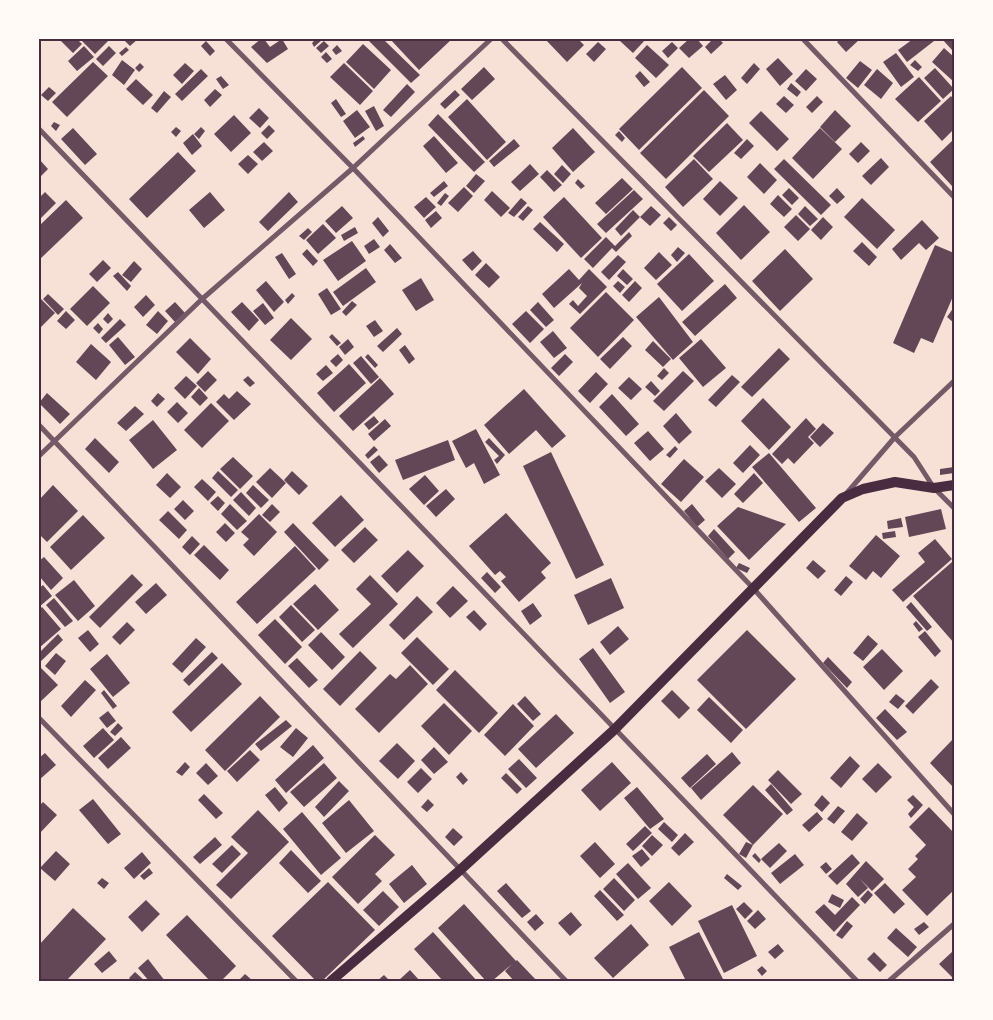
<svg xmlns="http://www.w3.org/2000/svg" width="993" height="1020" font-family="Karla,sans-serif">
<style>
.building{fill:#644757}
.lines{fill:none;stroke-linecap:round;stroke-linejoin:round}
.minor{stroke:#755966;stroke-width:5}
.secondary{stroke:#4a2c40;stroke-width:10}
.neatline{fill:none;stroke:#4a2c40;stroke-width:2}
</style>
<rect width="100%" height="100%" fill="#f7e1d7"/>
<path class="building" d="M 59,39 L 77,39 L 82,44 L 73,53 Z
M 80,39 L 110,39 L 95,54 Z
M 123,39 L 138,39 L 130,46 Z
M 261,39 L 264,39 L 270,47 L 282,39 L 288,49 L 267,63 L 251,47 Z
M 316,39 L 323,39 L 314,47 L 312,43 Z
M 367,39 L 383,39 L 420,75 L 411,83 Z
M 390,39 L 452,39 L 419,70 Z
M 545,39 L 578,39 L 584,45 L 567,62 Z
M 622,39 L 646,39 L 633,53 L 620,41 Z
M 689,39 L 697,39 L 703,46 L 689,58 L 679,48 Z
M 713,39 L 719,39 L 723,43 L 711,54 L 705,47 Z
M 840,39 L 860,39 L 846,52 L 837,42 Z
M 913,39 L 932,39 L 934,41 L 907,62 L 898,50 Z
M 942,39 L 954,39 L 954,47 L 952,50 Z
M 206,41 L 215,51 L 210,56 L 201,46 Z
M 324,41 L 329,46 L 321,53 L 316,48 Z
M 598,42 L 606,49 L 594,62 L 586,54 Z
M 672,42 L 678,48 L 668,58 L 662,51 Z
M 363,44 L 391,70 L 374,89 L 346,62 Z
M 337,45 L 342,51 L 336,55 L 332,50 Z
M 647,45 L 669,65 L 656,78 L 635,58 Z
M 84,46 L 94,57 L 77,71 L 68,61 Z
M 109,46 L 116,53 L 103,66 L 96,59 Z
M 126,47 L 129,50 L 122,56 L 119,53 Z
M 944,48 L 954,57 L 954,82 L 932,62 Z
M 326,52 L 332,59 L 327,63 L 321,57 Z
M 896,53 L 914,77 L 901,87 L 883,62 Z
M 778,58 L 793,74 L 780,86 L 766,69 Z
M 122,60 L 135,70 L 124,85 L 112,75 Z
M 915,60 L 922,67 L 918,71 L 910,65 Z
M 860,61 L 872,70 L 858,88 L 846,78 Z
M 93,62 L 108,76 L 67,117 L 52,102 Z
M 140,63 L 144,67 L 139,72 L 135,68 Z
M 185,63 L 194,71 L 182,84 L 173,75 Z
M 344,63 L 373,91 L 360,105 L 330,77 Z
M 754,63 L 760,69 L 747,84 L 741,78 Z
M 484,67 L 495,79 L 472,100 L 461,89 Z
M 682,67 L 702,88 L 639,150 L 619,129 Z
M 935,68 L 954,89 L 943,99 L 924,78 Z
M 201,69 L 208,76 L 182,101 L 175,94 Z
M 806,69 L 817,79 L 806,91 L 795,81 Z
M 877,69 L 893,83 L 881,99 L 864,85 Z
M 640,71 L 650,82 L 644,87 L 635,76 Z
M 725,75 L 737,90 L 726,100 L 713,84 Z
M 221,76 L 229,85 L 223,89 L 216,79 Z
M 919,77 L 941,101 L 918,122 L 895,99 Z
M 136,79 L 153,95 L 143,105 L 126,89 Z
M 791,83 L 801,92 L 797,97 L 787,89 Z
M 407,84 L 415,92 L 391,117 L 383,110 Z
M 49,87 L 56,93 L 48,101 L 41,95 Z
M 215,89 L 222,95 L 210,107 L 204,100 Z
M 455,90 L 460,95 L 445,109 L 440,104 Z
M 704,90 L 729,116 L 666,179 L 640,153 Z
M 164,91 L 171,97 L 157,113 L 151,108 Z
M 784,96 L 794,105 L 786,113 L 776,104 Z
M 817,96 L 823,102 L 812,113 L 806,107 Z
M 951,96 L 954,100 L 954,129 L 942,141 L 924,121 Z
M 336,99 L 346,114 L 341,117 L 331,103 Z
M 467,99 L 506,142 L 487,160 L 448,117 Z
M 374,106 L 384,126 L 376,131 L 365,111 Z
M 259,108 L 269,118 L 260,128 L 249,118 Z
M 357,110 L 370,127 L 355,138 L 343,121 Z
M 835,110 L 851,126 L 835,142 L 820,127 Z
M 761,111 L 789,139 L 777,151 L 749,123 Z
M 438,114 L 485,162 L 474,172 L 428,125 Z
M 234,115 L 251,133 L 231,152 L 214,134 Z
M 54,122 L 60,125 L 56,131 L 51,126 Z
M 727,123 L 743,140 L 709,172 L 693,156 Z
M 269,125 L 275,131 L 267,139 L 261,133 Z
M 176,127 L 181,131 L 176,137 L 171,132 Z
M 201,127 L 205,131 L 199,139 L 194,134 Z
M 73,128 L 97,154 L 85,165 L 61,139 Z
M 573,128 L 595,152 L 573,172 L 552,148 Z
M 820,128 L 842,149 L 813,179 L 792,158 Z
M 619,131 L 625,138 L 622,142 L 615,135 Z
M 193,134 L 202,146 L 192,155 L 183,143 Z
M 363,136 L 365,139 L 355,147 L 353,143 Z
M 434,136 L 458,163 L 446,173 L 423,146 Z
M 514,139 L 520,146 L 494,167 L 489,161 Z
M 747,139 L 754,146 L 741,159 L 734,153 Z
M 954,139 L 954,183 L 952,186 L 930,162 Z
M 264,142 L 273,151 L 262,161 L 253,152 Z
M 861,142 L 870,151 L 858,163 L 849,154 Z
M 178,152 L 196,171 L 147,218 L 129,199 Z
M 248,155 L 258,164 L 248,174 L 238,164 Z
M 881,158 L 889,167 L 871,185 L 862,176 Z
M 39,159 L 48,169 L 39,178 Z
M 694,159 L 713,179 L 683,207 L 665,187 Z
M 784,159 L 831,205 L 821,215 L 774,169 Z
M 760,163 L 777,180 L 764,194 L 747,177 Z
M 530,164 L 539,174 L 520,191 L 511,182 Z
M 562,165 L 571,174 L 563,183 L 554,174 Z
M 547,170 L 562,185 L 554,192 L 540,177 Z
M 476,174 L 485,181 L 474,193 L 466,186 Z
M 622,178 L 633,189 L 606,214 L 595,203 Z
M 578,179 L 585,186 L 581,189 L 575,183 Z
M 444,181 L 448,186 L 434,197 L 430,193 Z
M 720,181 L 738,198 L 720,216 L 703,199 Z
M 464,187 L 473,196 L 458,212 L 448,203 Z
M 789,188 L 799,198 L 792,205 L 782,195 Z
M 837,188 L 845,197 L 837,204 L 829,196 Z
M 634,190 L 643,199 L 606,233 L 597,224 Z
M 492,191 L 510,208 L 501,217 L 484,200 Z
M 45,192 L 56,203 L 39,220 L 39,198 Z
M 210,192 L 225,210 L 204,228 L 189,210 Z
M 289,192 L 298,202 L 268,231 L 259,222 Z
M 445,193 L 449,196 L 441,206 L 437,203 Z
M 778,195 L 792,209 L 784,217 L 770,204 Z
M 426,197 L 436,207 L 424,218 L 414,207 Z
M 564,197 L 602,238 L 581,258 L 543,217 Z
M 521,198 L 527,203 L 514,217 L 508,213 Z
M 862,198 L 895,230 L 877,249 L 844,217 Z
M 66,200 L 83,218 L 39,260 L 39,226 Z
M 744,205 L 770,232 L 741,260 L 716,233 Z
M 342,206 L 353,218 L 336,233 L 325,221 Z
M 528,206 L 533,210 L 523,221 L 518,217 Z
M 651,206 L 661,215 L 650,226 L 640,217 Z
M 805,206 L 818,219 L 810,226 L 798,214 Z
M 633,210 L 640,217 L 621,236 L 615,229 Z
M 436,211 L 442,218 L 431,228 L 425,220 Z
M 796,215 L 810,229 L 798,241 L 784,227 Z
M 378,217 L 389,231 L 383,237 L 372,223 Z
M 669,217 L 677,225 L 671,231 L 663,223 Z
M 823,217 L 833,227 L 821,240 L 811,230 Z
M 922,220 L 939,238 L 926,250 L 919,243 L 901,260 L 892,249 Z
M 540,222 L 564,244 L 557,252 L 533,229 Z
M 323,224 L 336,238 L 318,254 L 306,240 Z
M 355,227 L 358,233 L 344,241 L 341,235 Z
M 308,228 L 312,232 L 304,240 L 299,236 Z
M 629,232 L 632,236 L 616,252 L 612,248 L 593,268 L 584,259 L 606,237 L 615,246 Z
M 374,239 L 380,247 L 369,254 L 364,246 Z
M 352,241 L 366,261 L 338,281 L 323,260 Z
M 862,242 L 877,257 L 869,266 L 853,251 Z
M 390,244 L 402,258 L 395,263 L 384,250 Z
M 935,245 L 954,253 L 954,294 L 933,343 L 921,338 L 914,353 L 893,343 Z
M 678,247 L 685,253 L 677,262 L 671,255 Z
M 307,249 L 318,261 L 313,266 L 302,254 Z
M 785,249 L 813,279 L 780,311 L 752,281 Z
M 473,251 L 482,261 L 472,271 L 462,260 Z
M 659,252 L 672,265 L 656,280 L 644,268 Z
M 282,253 L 296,274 L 289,279 L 275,257 Z
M 689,254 L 714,281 L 682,311 L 657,284 Z
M 618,255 L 626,262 L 609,280 L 601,272 Z
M 103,260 L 111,268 L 97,282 L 89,274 Z
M 134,261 L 142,269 L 131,282 L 122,275 Z
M 486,263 L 500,277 L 489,288 L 475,275 Z
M 366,268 L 376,282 L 343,306 L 333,292 Z
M 569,269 L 579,280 L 589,269 L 607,287 L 580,314 L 569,304 L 573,300 L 578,306 L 587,296 L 579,288 L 582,283 L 554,308 L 542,294 Z
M 623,269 L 633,279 L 627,285 L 617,276 Z
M 118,272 L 131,286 L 127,291 L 113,276 Z
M 421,278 L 434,300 L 416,311 L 402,290 Z
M 266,281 L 284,302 L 274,312 L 256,290 Z
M 618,281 L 625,287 L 620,293 L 613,286 Z
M 635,281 L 642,288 L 629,302 L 622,295 Z
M 725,284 L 737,298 L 695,336 L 682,322 Z
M 93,286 L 110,303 L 87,326 L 70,309 Z
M 327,288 L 341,309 L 331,315 L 318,294 Z
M 606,292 L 634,320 L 598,357 L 570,328 Z
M 292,293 L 295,296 L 288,304 L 285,300 Z
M 48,294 L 64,309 L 58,315 L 43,299 Z
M 146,295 L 155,305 L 143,317 L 134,307 Z
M 39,297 L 55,313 L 39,329 Z
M 659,297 L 693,342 L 673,360 L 636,317 Z
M 352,301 L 357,305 L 346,316 L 342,312 Z
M 175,302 L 185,313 L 175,322 L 165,311 Z
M 242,302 L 259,320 L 249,331 L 231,312 Z
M 538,302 L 554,320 L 546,327 L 530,310 Z
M 263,303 L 274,318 L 265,325 L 253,311 Z
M 954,307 L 954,323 L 947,317 Z
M 66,311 L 75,320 L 66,329 L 57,321 Z
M 158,311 L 168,321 L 157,334 L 146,325 Z
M 526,311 L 544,329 L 530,343 L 512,324 Z
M 108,313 L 113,319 L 108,324 L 103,319 Z
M 291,318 L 312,339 L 291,360 L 270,340 Z
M 120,319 L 126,325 L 106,343 L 101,338 Z
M 375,320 L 383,331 L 374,337 L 366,326 Z
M 98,323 L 103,329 L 99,334 L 93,328 Z
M 397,328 L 402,334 L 383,352 L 377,346 Z
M 553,331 L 567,348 L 554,358 L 540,342 Z
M 332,334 L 341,343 L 337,346 L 329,337 Z
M 118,337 L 135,357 L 125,365 L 109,345 Z
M 623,337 L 632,346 L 610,369 L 600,359 Z
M 190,338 L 211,359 L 198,374 L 176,352 Z
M 348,339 L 354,347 L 345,355 L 339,347 Z
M 701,339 L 726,368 L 703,387 L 679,358 Z
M 653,341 L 671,359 L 663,367 L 645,350 Z
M 91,344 L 111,362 L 96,380 L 76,362 Z
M 405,345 L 415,359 L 409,364 L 399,350 Z
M 779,348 L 790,359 L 752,397 L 741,387 Z
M 338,354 L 343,360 L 336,367 L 330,361 Z
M 368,354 L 378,365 L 375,368 L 365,357 Z
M 565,354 L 573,362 L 559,376 L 551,368 Z
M 361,356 L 379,377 L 371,384 L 353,363 Z
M 349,364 L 366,383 L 334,412 L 317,393 Z
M 326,365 L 333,373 L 323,381 L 316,374 Z
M 664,368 L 669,373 L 662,380 L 657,376 Z
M 208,371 L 217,380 L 205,392 L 196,383 Z
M 683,371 L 694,381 L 664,411 L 653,401 Z
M 596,372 L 608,384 L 590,403 L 578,391 Z
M 732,375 L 740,382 L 716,407 L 708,400 Z
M 186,376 L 197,386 L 185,399 L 174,388 Z
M 248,376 L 255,383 L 250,387 L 243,380 Z
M 629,377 L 642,389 L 631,400 L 618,388 Z
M 380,378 L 394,394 L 353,431 L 339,416 Z
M 651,381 L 660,391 L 655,396 L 645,387 Z
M 199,388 L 208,398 L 200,406 L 191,397 Z
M 524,389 L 566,436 L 552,448 L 536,430 L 509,454 L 484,425 Z
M 237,391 L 251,404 L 234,420 L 216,402 L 224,394 L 229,399 Z
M 47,393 L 70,414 L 60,424 L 39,403 Z
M 158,393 L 165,399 L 157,407 L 151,401 Z
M 612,394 L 639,424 L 626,436 L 599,407 Z
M 763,398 L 791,427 L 769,450 L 741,421 Z
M 177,402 L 188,413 L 178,423 L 167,412 Z
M 211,403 L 229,421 L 202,448 L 184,430 Z
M 135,406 L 144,414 L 126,431 L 117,423 Z
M 676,413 L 692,432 L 679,444 L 663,426 Z
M 374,416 L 379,422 L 369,430 L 364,424 Z
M 806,418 L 816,429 L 808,437 L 814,443 L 794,464 L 788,458 L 782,464 L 772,454 Z
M 385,419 L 391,426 L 374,441 L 368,434 Z
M 153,420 L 177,450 L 153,469 L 129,440 Z
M 823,423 L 834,433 L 820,447 L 810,437 Z
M 476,429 L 500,475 L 484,484 L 474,463 L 466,468 L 452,441 Z
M 648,431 L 664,449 L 650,461 L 634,443 Z
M 95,438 L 119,462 L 109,473 L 85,449 Z
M 489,438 L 505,455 L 497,464 L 494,460 L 499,456 L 485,442 Z
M 448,440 L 455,460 L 403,480 L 395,460 Z
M 750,445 L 760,455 L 743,473 L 733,463 Z
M 374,446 L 378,450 L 368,459 L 365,455 Z
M 675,446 L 678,449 L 670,458 L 666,455 Z
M 551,452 L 604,565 L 576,579 L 523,466 Z
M 769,453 L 816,508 L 799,522 L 752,467 Z
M 379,455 L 388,465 L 379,473 L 370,462 Z
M 233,457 L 253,476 L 240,489 L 220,469 Z
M 684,459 L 704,477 L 681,502 L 661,484 Z
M 954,467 L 954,473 L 940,475 L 940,469 Z
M 270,468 L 286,483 L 272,498 L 256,482 Z
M 719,468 L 736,484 L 722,498 L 705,481 Z
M 218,471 L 238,490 L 231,497 L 212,478 Z
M 292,471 L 308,486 L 299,495 L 284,480 Z
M 167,473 L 181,487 L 170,498 L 156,485 Z
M 754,473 L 763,483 L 743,503 L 734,494 Z
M 425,475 L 439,491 L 424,505 L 409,489 Z
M 202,479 L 216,492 L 208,501 L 194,487 Z
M 53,485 L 78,511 L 47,542 L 39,534 L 39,500 Z
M 253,485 L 269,500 L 261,508 L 246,493 Z
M 446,489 L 455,499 L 436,517 L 426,506 Z
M 241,492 L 256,508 L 249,516 L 233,500 Z
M 341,495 L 364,520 L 335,547 L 312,523 Z
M 218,496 L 225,503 L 218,511 L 210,503 Z
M 183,500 L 194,511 L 185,520 L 174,509 Z
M 230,504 L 247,521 L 237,530 L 221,514 Z
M 272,504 L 280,512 L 270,522 L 262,515 Z
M 692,504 L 705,520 L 697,527 L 684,511 Z
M 738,507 L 786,524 L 749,560 L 717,526 Z
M 941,509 L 946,529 L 909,537 L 905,517 Z
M 168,511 L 187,530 L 179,539 L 159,520 Z
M 506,513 L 551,563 L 541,572 L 546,578 L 519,602 L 501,581 L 506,577 L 500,571 L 495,575 L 469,546 Z
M 259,514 L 277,532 L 254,556 L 243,545 L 249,539 L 241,532 Z
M 83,515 L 105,538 L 71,570 L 50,547 Z
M 901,518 L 903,527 L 888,529 L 887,521 Z
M 225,523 L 235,533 L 226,542 L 216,532 Z
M 293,523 L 329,560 L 319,570 L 284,532 Z
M 365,527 L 378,540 L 354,563 L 341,550 Z
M 714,529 L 735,552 L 728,559 L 708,536 Z
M 895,531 L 896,537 L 883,539 L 882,533 Z
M 876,535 L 900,556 L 881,578 L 873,571 L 866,580 L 849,566 Z
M 192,536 L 200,544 L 190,555 L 182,547 Z
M 935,539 L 952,559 L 903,602 L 892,590 L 925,562 L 918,553 Z
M 204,545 L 229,570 L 220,580 L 194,555 Z
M 295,546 L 316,569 L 257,624 L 236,602 Z
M 408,550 L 424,566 L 397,593 L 381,576 Z
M 44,557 L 63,578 L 51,590 L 39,576 L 39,561 Z
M 813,560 L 826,571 L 818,579 L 806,568 Z
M 952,562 L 954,564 L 954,643 L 913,596 Z
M 739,563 L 750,568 L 747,573 L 736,568 Z
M 487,572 L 501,587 L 495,593 L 481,578 Z
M 132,574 L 143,585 L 100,628 L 89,617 Z
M 370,575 L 398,604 L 353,648 L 339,634 L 371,604 L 356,589 Z
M 846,576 L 853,582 L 841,596 L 834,590 Z
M 611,578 L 624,608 L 588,625 L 574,595 Z
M 74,580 L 95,606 L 78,621 L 55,595 Z
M 156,583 L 167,595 L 146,614 L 135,602 Z
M 315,584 L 339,610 L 318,630 L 293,604 Z
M 43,585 L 52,596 L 39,607 L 39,588 Z
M 453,586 L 468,601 L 450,618 L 436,603 Z
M 417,596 L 433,612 L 404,640 L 389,625 Z
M 54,598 L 73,621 L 65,627 L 46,605 Z
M 911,602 L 932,627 L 927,631 L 906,607 Z
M 533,603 L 542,616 L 530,625 L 521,611 Z
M 291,605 L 315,630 L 302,642 L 279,617 Z
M 42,607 L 61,629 L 39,648 L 39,610 Z
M 474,610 L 487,624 L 480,631 L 466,617 Z
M 275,619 L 302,647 L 285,664 L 258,635 Z
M 916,621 L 923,629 L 919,632 L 913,624 Z
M 127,622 L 135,630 L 120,645 L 112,637 Z
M 618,626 L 629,639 L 610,655 L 600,642 Z
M 88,630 L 99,644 L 90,652 L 78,638 Z
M 747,630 L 796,679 L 746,729 L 697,680 Z
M 925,631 L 941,651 L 935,657 L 918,637 Z
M 321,632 L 345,657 L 332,670 L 308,645 Z
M 58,634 L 63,640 L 39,663 L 39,653 Z
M 868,635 L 878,644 L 863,661 L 853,653 Z
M 417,637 L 449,669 L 433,685 L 401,653 Z
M 196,638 L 206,647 L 182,673 L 172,664 Z
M 593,648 L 625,692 L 610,703 L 579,659 Z
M 882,649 L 903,671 L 884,690 L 863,667 Z
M 360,651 L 377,668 L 340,706 L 323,689 Z
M 212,652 L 218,658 L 189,686 L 183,680 Z
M 56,653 L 66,661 L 55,675 L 45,666 Z
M 107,654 L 130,683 L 113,697 L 90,669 Z
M 828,657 L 852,682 L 847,688 L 823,663 Z
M 297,658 L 318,680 L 309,688 L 288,666 Z
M 222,663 L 242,684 L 191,732 L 172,712 Z
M 410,665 L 428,684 L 379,733 L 355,709 L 390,674 L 396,679 Z
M 41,668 L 58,685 L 40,702 L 39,670 Z
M 455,670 L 498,713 L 479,733 L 436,690 Z
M 931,679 L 939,687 L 913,714 L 905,706 Z
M 85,680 L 96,690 L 71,717 L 61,706 Z
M 104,690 L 117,706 L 113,709 L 101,693 Z
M 672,690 L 690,708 L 679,719 L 661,701 Z
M 896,694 L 905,701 L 898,709 L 889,702 Z
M 260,696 L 280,717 L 225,771 L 205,750 Z
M 525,696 L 541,714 L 533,721 L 517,704 Z
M 709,697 L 743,730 L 731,743 L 697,710 Z
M 444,703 L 472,731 L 449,755 L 421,726 Z
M 513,704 L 534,726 L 505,756 L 484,735 Z
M 885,709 L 907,732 L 897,740 L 876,718 Z
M 108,711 L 116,721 L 107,728 L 99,718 Z
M 556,714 L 574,733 L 536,768 L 518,749 Z
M 286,720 L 292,726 L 261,751 L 255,744 Z
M 118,723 L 123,728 L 115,736 L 110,732 Z
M 103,728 L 114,740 L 94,758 L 83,746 Z
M 296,728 L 308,738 L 293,757 L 280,747 Z
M 121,737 L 131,748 L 108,769 L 98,758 Z
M 954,738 L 954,788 L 930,763 Z
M 397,743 L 415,761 L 398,779 L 379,761 Z
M 313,745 L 324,758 L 286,793 L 275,780 Z
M 434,747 L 448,762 L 434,774 L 421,760 Z
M 250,750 L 260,760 L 237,782 L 227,771 Z
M 732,752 L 741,763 L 701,800 L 691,788 Z
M 45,753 L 56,765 L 39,780 L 39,758 Z
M 707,754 L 716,764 L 690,788 L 681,778 Z
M 850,756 L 860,766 L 841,788 L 830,778 Z
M 519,759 L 537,778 L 526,788 L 508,769 Z
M 185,762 L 190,767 L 182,776 L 176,772 Z
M 612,762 L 631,783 L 600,811 L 581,790 Z
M 206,763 L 218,776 L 208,785 L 196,773 Z
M 324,763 L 337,778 L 304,807 L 290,792 Z
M 878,763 L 892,777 L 876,793 L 862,779 Z
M 421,768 L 432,779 L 418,793 L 407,782 Z
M 778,770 L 802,794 L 791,804 L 768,780 Z
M 461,772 L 468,780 L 463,785 L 456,777 Z
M 506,773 L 522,789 L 517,794 L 501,778 Z
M 339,781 L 349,791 L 324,817 L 315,807 Z
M 771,784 L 793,810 L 787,815 L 765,790 Z
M 753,785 L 783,814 L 753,845 L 723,815 Z
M 275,787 L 288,803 L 279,812 L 265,795 Z
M 637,787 L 664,819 L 650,829 L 624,798 Z
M 204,794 L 223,813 L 216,819 L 198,800 Z
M 822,795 L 830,803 L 822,812 L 814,805 Z
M 913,795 L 923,805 L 911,818 L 908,814 L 914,807 L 907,800 Z
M 93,799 L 121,834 L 108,844 L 79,810 Z
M 428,799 L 434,805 L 427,812 L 421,807 Z
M 349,800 L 374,831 L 346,853 L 322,823 Z
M 43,802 L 57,815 L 39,834 L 39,806 Z
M 838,806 L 845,811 L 834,824 L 827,819 Z
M 929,807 L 954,833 L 954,890 L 927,916 L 902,890 L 916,877 L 908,869 L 918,859 L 915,856 L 926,845 L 909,827 Z
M 258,810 L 289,842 L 231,899 L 216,885 L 248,853 L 231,837 Z
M 302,812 L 341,858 L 321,875 L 283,829 Z
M 817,812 L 823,819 L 809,832 L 802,825 Z
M 857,813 L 868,823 L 852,841 L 841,832 Z
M 664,822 L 678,835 L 672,842 L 658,829 Z
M 645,826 L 652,833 L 633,851 L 626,844 Z
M 453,828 L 463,837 L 454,846 L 445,837 Z
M 685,833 L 694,842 L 679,856 L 671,848 Z
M 375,835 L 395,855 L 375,874 L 382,881 L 358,904 L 332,877 Z
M 652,835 L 663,845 L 652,856 L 642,846 Z
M 215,837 L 222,845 L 200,864 L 193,857 Z
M 595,842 L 615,864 L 600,878 L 580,856 Z
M 746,842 L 753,845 L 746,858 L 739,854 Z
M 779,843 L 787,851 L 770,868 L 761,859 Z
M 232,845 L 241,854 L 222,873 L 212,864 Z
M 642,849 L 650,859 L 641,867 L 632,856 Z
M 291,850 L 321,881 L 308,893 L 279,863 Z
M 56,851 L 70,864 L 55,881 L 40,868 Z
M 142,852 L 151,863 L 134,879 L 124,868 Z
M 755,853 L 761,860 L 759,863 L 752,856 Z
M 795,854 L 804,865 L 780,884 L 771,873 Z
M 852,854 L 860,863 L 837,885 L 828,876 Z
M 866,861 L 884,879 L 872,891 L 859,878 L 868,888 L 858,897 L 846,884 Z
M 826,862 L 832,869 L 826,874 L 820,867 Z
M 628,863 L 651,888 L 638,899 L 616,874 Z
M 412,865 L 427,884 L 404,903 L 389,884 Z
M 149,868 L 153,873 L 144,880 L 140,876 Z
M 727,874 L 742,886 L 738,890 L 724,878 Z
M 102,878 L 109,883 L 104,889 L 97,883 Z
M 614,878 L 635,900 L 624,911 L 603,889 Z
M 328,882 L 375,930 L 322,981 L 316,981 L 272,936 Z
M 669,882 L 692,906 L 672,926 L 649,901 Z
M 506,883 L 531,911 L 522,918 L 497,891 Z
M 885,883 L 905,904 L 894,914 L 874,893 Z
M 600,890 L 624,915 L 617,921 L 594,896 Z
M 868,890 L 873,895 L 865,904 L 860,899 Z
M 383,891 L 399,907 L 379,926 L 363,910 Z
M 832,894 L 844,900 L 840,908 L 828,902 Z
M 852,897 L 860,905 L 834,932 L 815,912 L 824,904 L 835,915 Z
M 146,900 L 160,914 L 142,932 L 128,917 Z
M 744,902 L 753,911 L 745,919 L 736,909 Z
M 464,904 L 516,961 L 517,960 L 537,981 L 514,981 L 505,971 L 512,964 L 492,981 L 486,981 L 438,928 Z
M 732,905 L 757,956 L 724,973 L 698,921 Z
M 73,908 L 106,939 L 66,981 L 39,981 L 39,945 Z
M 758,910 L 766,919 L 755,929 L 747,921 Z
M 571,912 L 582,925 L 570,936 L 558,923 Z
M 536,914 L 544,923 L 535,931 L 527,922 Z
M 187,915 L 236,966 L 221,981 L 210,981 L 166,935 Z
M 847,921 L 853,926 L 842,939 L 836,935 Z
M 924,922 L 929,927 L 919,935 L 914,929 Z
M 631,924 L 649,945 L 613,978 L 594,958 Z
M 896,928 L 917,947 L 908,957 L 887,938 Z
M 433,932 L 477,981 L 443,981 L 414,949 Z
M 699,932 L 724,981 L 686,981 L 669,947 Z
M 778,944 L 784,951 L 775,959 L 768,952 Z
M 109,951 L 117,961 L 102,973 L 94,964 Z
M 953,951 L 954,952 L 954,979 L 939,964 Z
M 874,952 L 887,965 L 880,972 L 867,959 Z
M 148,959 L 165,981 L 149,981 L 138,968 Z
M 762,966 L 767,971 L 762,976 L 757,970 Z
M 410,970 L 420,981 L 398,981 Z
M 135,972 L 145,981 L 132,981 L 129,978 Z
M 245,974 L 253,981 L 238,981 Z
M 384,975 L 390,981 L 377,981 Z"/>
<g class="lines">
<path class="minor" d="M 226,39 L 353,168 L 753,588 L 954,814
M 502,39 L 914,457 L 934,488 L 954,508
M 803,39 L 954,197
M 39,129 L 857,981
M 39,425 L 566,981
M 39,456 L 201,300 L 353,168 L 491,39
M 846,494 L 895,437 L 954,381
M 39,718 L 296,981
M 889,981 L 954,924"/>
<path class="secondary" d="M 331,981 L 459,871 L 614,730 L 842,498 L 863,489 L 895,482 L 934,488 L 954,485"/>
</g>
<rect width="993" height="1020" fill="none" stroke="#fffaf5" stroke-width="80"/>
<rect x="40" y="40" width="913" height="940" class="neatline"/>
</svg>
